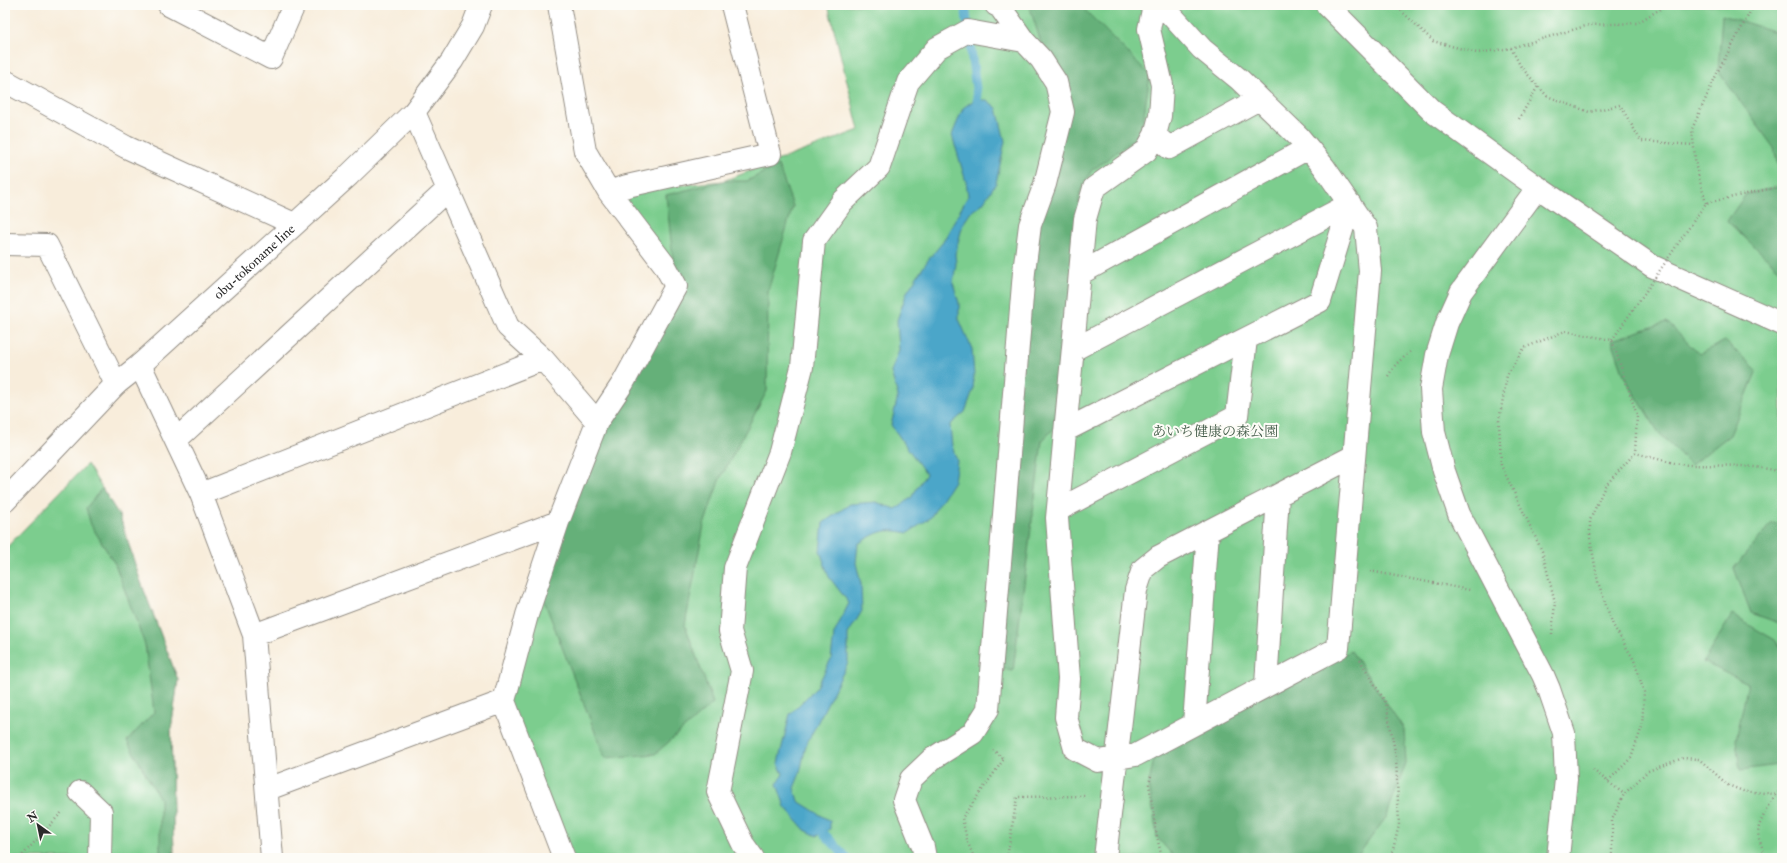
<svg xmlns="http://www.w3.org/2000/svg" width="1787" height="863" font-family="'IM FELL Double Pica','Noto Serif JP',serif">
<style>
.green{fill:#7ccd8e;stroke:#547c5c}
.forest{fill:#65b079;stroke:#486e52}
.water{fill:#4ba6c9;stroke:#3b687a}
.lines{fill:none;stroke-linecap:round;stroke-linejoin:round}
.stream{stroke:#4ba6c9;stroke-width:9}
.minor-casing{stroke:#928c83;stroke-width:24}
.major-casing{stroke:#928c83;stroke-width:24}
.path{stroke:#928c83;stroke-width:2.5;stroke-dasharray:1 3;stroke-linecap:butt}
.minor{stroke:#fff;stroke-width:22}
.major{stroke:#fff;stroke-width:22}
.path-bridge{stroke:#928c83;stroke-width:2.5;stroke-dasharray:1 3;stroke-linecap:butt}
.labels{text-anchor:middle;stroke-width:4;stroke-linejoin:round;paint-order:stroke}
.street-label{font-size:14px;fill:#2b2b2b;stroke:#fdfcf7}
.park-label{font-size:14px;fill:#435c49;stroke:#fdfcf7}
</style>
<rect width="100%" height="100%" fill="#fdfcf7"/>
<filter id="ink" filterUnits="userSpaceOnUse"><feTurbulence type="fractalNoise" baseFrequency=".025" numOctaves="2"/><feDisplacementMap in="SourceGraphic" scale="8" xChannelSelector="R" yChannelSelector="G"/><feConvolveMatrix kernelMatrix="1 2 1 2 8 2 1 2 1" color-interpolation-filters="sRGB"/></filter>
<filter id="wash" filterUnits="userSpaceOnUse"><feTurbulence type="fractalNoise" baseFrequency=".012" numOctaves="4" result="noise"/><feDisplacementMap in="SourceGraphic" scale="16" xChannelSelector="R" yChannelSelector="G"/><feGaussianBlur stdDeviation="0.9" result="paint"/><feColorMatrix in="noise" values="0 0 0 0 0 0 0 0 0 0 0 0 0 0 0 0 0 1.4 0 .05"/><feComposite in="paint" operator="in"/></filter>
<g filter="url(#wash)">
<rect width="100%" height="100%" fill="#f8eddb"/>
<path class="green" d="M 828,5 L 1782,5 L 1782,858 L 564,858 L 504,701 L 527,615 L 676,286 L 609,192 L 723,181 L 859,130 Z
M 87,464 L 120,517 L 139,577 L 178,680 L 171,730 L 174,858 L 5,858 L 5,549 Z"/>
<path class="forest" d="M 1029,5 L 1080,5 L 1150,75 L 1141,134 L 1091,171 L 1080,192 L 1058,424 L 1042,441 L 1013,671 L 992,667 L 1030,225 L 1063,112 Z
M 1722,15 L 1782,34 L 1782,183 L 1774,148 L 1718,71 Z
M 778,165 L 793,206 L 768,291 L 767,391 L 719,481 L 704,525 L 685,625 L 713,703 L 655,754 L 605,758 L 543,598 L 597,422 L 676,286 L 666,195 L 723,181 L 747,181 Z
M 1782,186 L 1782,272 L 1727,221 L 1746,194 Z
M 1667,322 L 1699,354 L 1725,341 L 1757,370 L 1730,435 L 1691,465 L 1659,433 L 1625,378 L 1612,340 Z
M 102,488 L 120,517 L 139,577 L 178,680 L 171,730 L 174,858 L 160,858 L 160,799 L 127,741 L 154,712 L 145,645 L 115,564 L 91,525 L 86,508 Z
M 1772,523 L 1782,524 L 1782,624 L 1751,613 L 1734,568 Z
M 1732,615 L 1775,640 L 1782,650 L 1782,748 L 1778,765 L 1740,770 L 1736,740 L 1748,683 L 1703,662 Z
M 1351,651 L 1404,729 L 1406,763 L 1387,816 L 1356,858 L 1175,858 L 1157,837 L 1149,784 L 1156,748 Z"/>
<path class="water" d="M 974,100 L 987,100 L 997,108 L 1005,141 L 996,183 L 983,203 L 971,212 L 963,224 L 955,254 L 956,264 L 953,283 L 959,303 L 959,319 L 972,349 L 974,375 L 973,390 L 965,412 L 950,425 L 952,446 L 957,461 L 954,481 L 930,518 L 908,533 C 884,528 879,531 858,544 L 856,563 L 861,584 L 862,611 L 848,634 L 848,663 L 806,745 L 800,773 L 794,788 L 798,801 L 830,821 L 830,829 L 817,836 L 805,830 L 785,807 L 777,784 L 783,774 L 778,763 L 790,714 L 817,687 L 831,659 L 834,634 L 849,603 L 829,577 L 820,551 L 823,523 L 850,504 L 876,502 L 895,509 L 911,498 L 926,474 L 891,425 L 898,396 L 891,372 L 899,350 L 897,320 L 907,292 L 928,260 L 943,242 L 968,196 L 966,182 L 952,135 L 963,108 Z"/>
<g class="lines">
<path class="stream" d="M 965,5 L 979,112
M 815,824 L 847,858"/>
</g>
</g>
<g filter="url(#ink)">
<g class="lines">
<g class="minor-casing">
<path id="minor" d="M 169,5 L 271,58 L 294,5
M 559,5 L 585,151 L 609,192 L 664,264 L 676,286 L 623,383 L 597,422 L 558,522 L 527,615 L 504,701 L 564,858
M 1154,5 L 1149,29 L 1162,85 L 1160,116 L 1155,135 L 1146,151 L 1094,188 L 1085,219 L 1057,518 L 1069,679 L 1066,717 L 1075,749 L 1098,761 L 1136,755 L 1338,648 L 1370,271 L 1366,228 L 1324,167 L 1299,137 L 1240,80 L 1202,49 L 1162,5
M 1327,5 L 1432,111 L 1530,182 L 1652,266 L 1782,324
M 5,81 L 126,147 L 294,224
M 414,112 L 508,327 L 543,359 L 597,422
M 1155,135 L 1169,148 L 1259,99
M 1538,187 L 1461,292 L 1447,323 L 1437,355 L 1431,389 L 1434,432 L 1444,471 L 1459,514 L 1543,675 L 1549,689 L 1564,733 L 1566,779 L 1558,858
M 609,192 L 627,186 L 770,154 L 732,5
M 5,244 L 47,245 L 116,384
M 1081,273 L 1308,148
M 1073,350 L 1350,204
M 140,365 L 201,494 L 254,635 L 272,858
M 1066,430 L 1320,301 L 1350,204
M 177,439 L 447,190
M 201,494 L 543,359
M 1058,510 L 1237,416 L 1246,339
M 254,635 L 558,522
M 1266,685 L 1278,495
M 1194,724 L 1208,531
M 268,789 L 504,701
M 80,792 L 101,812 L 100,858
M 753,858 L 743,844 L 718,792 L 742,671 L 730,631 L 735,568 L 780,452 L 802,367 L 814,241 L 842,202 L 879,167 L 908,82 L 937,48 L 968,31 L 1024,41
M 925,858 L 923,847 L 904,800 L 911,779 L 932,759 L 973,733 L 988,709 L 1024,272 L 1030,225 L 1045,184 L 1063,112 L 1056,82 L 1041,59 L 1024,41 L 1000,7 L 996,5
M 1105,858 L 1136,590 L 1143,569 L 1158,557 L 1354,456"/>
</g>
<g class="major-casing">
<g id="major">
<path id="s1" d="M 5,501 L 116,384 L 140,365 L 349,175 L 414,112 L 452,61 L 473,26 L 481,5"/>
</g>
</g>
<path class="path" d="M 1395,5 L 1433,41 L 1477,53 L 1511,48 L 1589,25 L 1637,23 L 1667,5
M 1511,48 L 1521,67 L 1547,96 L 1589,112 L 1620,105 L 1641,141 L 1693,145
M 1519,119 L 1538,86
M 1706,203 L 1696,167 L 1692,129 L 1718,71 L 1754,5
M 1675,248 L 1706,203 L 1782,186
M 1612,340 L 1646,291
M 1388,376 L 1396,364 L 1410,352
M 1635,453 C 1652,457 1675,465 1692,465 C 1723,466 1752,464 1782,472
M 1370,571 L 1470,590
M 1552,634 L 1555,602 L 1542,551 L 1501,465 L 1499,421 L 1507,375 L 1524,348 L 1565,331 L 1612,340
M 1360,660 L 1386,703 L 1396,757 L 1399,825 L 1391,858
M 1593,770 L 1624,794
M 1151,776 L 1149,784 L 1157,837 L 1162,858
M 1608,781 L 1631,758 L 1642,727 L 1644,692 L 1634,660 L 1613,625 L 1598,582 L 1590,538 L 1590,520 L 1605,486 L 1635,453 L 1637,415 L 1612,340
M 20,858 L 63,811
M 974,858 L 967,840 L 962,818 L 1004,759 L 993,750
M 1007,858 L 1017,797 L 1086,796
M 1612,858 L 1612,820 L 1624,794 L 1648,771 L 1683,758 L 1699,759 L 1728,785 L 1743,791 L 1775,794
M 1767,858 C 1755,832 1755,831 1769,806 C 1773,799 1774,794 1782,790"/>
<use href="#minor" class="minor"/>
<use href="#major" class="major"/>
<path class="path-bridge" d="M 1646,291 L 1675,248"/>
</g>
</g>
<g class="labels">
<g class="street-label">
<text dy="5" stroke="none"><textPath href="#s1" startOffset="346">obu-tokoname line</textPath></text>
</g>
<g class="park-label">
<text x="1215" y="436">あいち健康の森公園</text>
</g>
</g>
<rect width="1787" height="863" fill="none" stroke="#fdfcf7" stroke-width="20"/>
<g transform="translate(38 825) rotate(327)" stroke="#fdfcf7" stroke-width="3" paint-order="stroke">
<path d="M0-3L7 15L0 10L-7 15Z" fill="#2b2b2b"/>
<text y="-6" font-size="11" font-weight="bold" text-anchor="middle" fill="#2b2b2b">N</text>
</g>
</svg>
